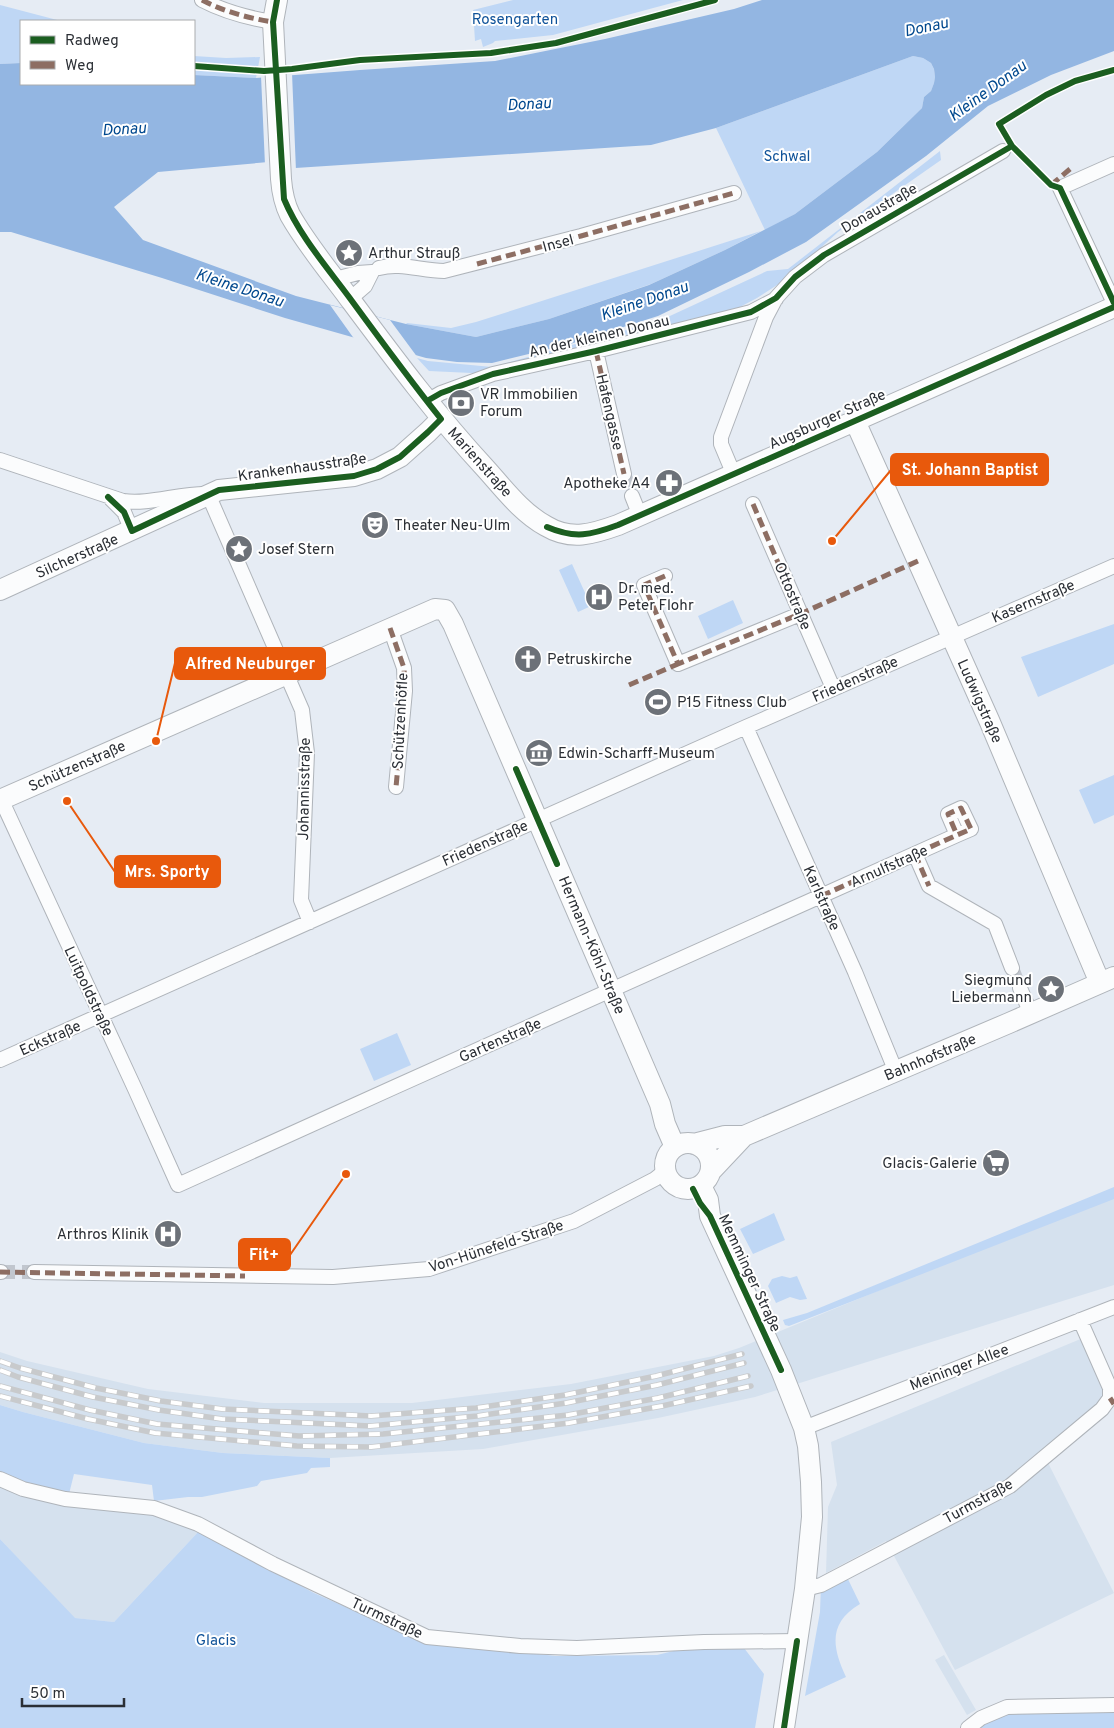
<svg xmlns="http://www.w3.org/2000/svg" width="1114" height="1728" font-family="Overpass,sans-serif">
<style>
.built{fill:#d5e1ee}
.green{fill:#bfd7f5}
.water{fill:#93b6e2;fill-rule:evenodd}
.pier{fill:#e6ecf4}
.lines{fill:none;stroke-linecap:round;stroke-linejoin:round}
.street-tunnel{stroke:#c1c6ce;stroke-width:14;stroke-dasharray:14 7;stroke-linecap:butt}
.street-casing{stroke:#afb4ba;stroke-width:16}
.secondary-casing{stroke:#afb4ba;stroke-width:22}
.street{stroke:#fbfcfd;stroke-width:14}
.secondary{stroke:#fbfcfd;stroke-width:20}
.rail-casing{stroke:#c8cacc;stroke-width:5.5}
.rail{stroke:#fff;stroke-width:4;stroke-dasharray:11;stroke-linecap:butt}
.quiet{stroke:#8d6e63;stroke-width:5;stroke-dasharray:10 5;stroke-linecap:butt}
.cycleway-casing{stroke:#fff;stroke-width:9}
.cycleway{stroke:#1b5e20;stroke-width:6}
.labels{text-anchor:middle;stroke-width:4;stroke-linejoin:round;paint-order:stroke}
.park-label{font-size:15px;fill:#0f5299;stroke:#fff}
.street-label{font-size:15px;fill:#2b2f35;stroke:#fff}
.poi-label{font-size:15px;fill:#2b2f35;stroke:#fff;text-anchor:start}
.water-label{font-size:16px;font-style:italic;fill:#00488e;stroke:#fff}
.leader{fill:none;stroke:#e8590c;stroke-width:2}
.callout-dot{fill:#e8590c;stroke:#fff;stroke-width:2}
.callout{fill:#e8590c;stroke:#e8590c;stroke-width:2}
.callout-label{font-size:16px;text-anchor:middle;font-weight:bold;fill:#fff}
</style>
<rect width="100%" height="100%" fill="#e6ecf4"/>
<path class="built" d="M 1114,1194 L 1114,1285 L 755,1397 L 658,1418 L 483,1449 L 330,1458 L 223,1453 L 144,1443 L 23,1412 L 0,1405 L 0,1352 L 27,1361 L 148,1389 L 264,1403 L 412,1403 L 571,1384 L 714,1356 L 739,1348 Z
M 1083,1338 L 1104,1382 L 1103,1397 L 1097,1408 L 1043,1453 L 1114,1593 L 955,1670 L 886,1541 L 826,1573 L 828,1507 L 837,1485 L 831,1442 Z
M 0,1485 L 15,1492 L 60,1505 L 155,1514 L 199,1531 L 114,1622 L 74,1618 L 0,1539 Z
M 944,1655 L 976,1710 L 967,1715 L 935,1660 Z"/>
<path class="green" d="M 513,0 L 683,0 L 553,35 L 495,41 L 493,43 L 483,47 L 481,39 L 475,41 L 473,10 Z
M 0,5 L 61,21 L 21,21 L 21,63 L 0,64 Z
M 194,56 L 226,58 L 260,57 L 256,78 L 194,75 Z
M 913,56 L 923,58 L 931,63 L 934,69 L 935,77 L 934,83 L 931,91 L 924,97 L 922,108 L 877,152 L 795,214 L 765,230 L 716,128 Z
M 940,151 L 941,160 L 838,232 L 788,278 L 757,298 L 721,317 L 493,374 L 429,371 L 417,358 L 428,361 L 492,367 L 659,321 L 767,271 L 788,269 Z
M 761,231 L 725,250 L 651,284 L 549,319 L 476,337 L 406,324 L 407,323 L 451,328 L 476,322 Z
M 572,564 L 591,606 L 578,612 L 559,570 Z
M 733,600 L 743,623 L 708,639 L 698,616 Z
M 1114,624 L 1114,664 L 1038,697 L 1021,657 Z
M 1114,775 L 1114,815 L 1094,824 L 1079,790 Z
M 397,1033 L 411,1065 L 374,1081 L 360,1049 Z
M 1114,1187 L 1114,1199 L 789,1326 L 785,1325 L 783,1320 L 807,1313 Z
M 774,1213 L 785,1240 L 753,1254 L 740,1229 Z
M 782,1276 L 790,1278 L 797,1276 L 807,1299 L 800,1300 L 790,1297 L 776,1303 L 768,1286 L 772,1279 Z
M 0,1405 L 23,1412 L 144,1443 L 223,1453 L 330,1458 L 330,1467 L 311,1468 L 307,1473 L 261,1481 L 257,1486 L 202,1497 L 188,1497 L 154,1501 L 152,1485 L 74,1474 L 69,1494 L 19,1482 L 0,1473 Z
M 199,1531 L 314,1593 L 422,1641 L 556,1656 L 657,1655 L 686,1648 L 744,1648 L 764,1674 L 755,1728 L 0,1728 L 0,1539 L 75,1618 L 114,1622 Z
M 846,1575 L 860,1604 C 828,1623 832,1647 846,1677 L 805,1696 L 820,1612 L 821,1585 Z
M 1114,1708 L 1114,1728 L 972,1728 L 1009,1709 Z"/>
<path class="water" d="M 762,0 L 1114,0 L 1114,51 L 1051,75 L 988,106 L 926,156 L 806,242 L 749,272 L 658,316 L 570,344 L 492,363 L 457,362 L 426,358 L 285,318 L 162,278 L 11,232 L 0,232 L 0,64 L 21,63 L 21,84 L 194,84 L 194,75 L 256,78 L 360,70 L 495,61 L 605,39 L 734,9 ZM 913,56 L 923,58 L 931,63 L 934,69 L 935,77 L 934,83 L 931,91 L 924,97 L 922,108 L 877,152 L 795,214 L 725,250 L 649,285 L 549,319 L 476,337 L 406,324 L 296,296 L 143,240 L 114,207 L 158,172 L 280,161 L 280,169 L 651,145 L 716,128 Z"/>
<path class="pier" d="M 292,73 L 296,171 L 280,172 L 278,164 L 265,165 L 261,76 Z
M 330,305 L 390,320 L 418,358 L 355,340 Z"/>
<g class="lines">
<path class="street-tunnel" d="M 624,474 L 632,496
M 1012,968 L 1020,988
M 1,1272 L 34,1272"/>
<g class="street-casing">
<path id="street" d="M 202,0 C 225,12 248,18 273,22
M 1114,164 L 1060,188 L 1114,303
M 379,268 C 400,262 422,271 444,271 L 581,236 L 734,193
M 335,279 L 358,273 L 372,272 L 365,286 L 350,299
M 596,351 L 624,474
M 427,401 L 441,393 L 493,374 L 596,351 L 751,312 L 776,299
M 0,460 L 123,501 C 149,505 180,493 208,494 L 302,710 L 307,753 L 301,900 L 310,922
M 734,475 L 721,444 L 721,437 L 766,317 L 776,298 L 795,277 L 824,255 L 1003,151
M 632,496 L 640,516
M 111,499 L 124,512 L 132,531
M 753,504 L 833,688
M 665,576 L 644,585 L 678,664 L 800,614
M 390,628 L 404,668 L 405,691 L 396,787
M 746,727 L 855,972 L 896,1072
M 1,799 L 135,1089 L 178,1185 C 437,1067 697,952 957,835 L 971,829 L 961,808 L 948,814 L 957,835
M 915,854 L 929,886 L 995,924 L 1012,968
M 1020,988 L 1031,1014
M 0,1060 L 746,727 L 1114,566
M 0,1272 L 1,1272
M 34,1272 L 333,1277 L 429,1269 L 574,1221 L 655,1179 L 665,1171
M 804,1428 L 1114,1307
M 0,1479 L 23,1489 L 65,1499 L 154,1508 L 198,1524 L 273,1564 L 427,1637 L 520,1646 L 577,1648 L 704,1642 L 797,1641
M 805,1589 L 821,1585 L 1010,1486 L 1102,1409 L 1110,1398 L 1110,1388 L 1080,1320
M 968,1728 L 981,1718 L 1007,1707 L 1114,1705"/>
</g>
<g class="secondary-casing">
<path id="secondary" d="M 277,0 L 273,22 L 281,179 C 282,192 284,203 290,215 C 307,245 329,271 349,298 C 393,357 436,415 486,469 C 504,489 522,513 546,526 C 571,541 593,534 618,525 L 1114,307
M 855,421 L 989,720 L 1100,983
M 0,590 L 219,490 L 354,476 L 377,469 L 400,457 L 428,432 L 441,419
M 0,800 L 435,609 L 445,610 L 453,624 L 660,1104 L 665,1124 L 675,1147
M665 1166a23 23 0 1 1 46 0a23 23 0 1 1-46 0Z
M 694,1144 L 725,1136 L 744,1136
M 712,1170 L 744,1136 L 1009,1023 L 1114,977
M 701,1186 L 708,1200 L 710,1216 L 781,1370 L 804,1428 L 808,1446 L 811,1482 L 812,1517 L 805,1589 L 784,1728"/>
</g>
<use href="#street" class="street"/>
<use href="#secondary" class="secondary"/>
<g class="rail-casing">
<path id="rail" d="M 0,1361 L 20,1368 L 96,1388 L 161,1401 L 222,1409 L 371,1416 L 476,1408 L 565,1395 L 656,1376 L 742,1354
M 0,1370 L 18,1377 L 93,1397 L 159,1410 L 222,1419 L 370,1426 L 477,1416 L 566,1403 L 657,1385 L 744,1363
M 0,1386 L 90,1410 L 157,1424 L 299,1436 L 383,1434 L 568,1415 L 658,1398 L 748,1376
M 0,1396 L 88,1419 L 155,1433 L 297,1446 L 371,1447 L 569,1423 L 662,1406 L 751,1386"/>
</g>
<use href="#rail" class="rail"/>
<path class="quiet" d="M 202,0 C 225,12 248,18 273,22
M 1051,185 L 1070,169
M 477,264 L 581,236 L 734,193
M 596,351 L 624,474
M 753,504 L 800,614
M 665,576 L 644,585 L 678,664 L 800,614 L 918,561
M 390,628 L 404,668 L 405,691 L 396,787
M 629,685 L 678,664
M 915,854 L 929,886
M 821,896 L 957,835 L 971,829 L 961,808 L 948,814 L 957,835
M 0,1272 L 245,1276
M 1110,1398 L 1114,1404"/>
<g class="cycleway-casing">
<path id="cycleway" d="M 194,66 L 264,71 L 292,69 L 360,60 L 491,53 L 556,43 L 715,0
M 1114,70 L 1075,81 L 1046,95 L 999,124 L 1012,146 L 1051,185 L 1060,188 L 1114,303
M 427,401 L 441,393 L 493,374 L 596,351 L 751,312 L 776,298 L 795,277 L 824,255 L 1012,146
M 108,497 L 124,512 L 132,531 L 219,490 L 354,476 L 377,469 L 400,457 L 428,432 L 441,419 C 409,379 379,338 349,297 C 326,266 299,235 284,199 L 273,22 L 277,0
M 547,527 C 575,539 591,535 618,525 L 1114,307
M 516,769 L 557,864
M 693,1189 L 700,1203 L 710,1216 L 781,1370
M 784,1728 L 797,1641"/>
</g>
<use href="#cycleway" class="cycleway"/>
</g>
<defs>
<g id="sight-disc" transform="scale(1.4375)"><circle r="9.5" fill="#6c7178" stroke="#fff"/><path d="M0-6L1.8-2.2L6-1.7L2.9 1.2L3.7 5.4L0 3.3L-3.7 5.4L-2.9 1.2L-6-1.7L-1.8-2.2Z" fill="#fff"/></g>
<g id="bank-disc" transform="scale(1.4375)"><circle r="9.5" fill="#6c7178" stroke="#fff"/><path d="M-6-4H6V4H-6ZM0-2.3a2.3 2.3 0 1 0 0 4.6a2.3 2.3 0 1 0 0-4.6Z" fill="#fff"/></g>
<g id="pharmacy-disc" transform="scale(1.4375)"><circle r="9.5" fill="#6c7178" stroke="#fff"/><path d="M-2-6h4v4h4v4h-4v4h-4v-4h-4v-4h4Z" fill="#fff"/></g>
<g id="theatre-disc" transform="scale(1.4375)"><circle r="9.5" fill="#6c7178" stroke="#fff"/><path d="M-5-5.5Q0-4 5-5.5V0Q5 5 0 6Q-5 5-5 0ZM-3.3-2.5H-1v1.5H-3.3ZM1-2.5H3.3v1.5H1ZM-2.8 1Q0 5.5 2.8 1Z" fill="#fff"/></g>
<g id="hospital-disc" transform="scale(1.4375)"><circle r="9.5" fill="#6c7178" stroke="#fff"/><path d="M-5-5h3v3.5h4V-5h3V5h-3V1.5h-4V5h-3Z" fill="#fff"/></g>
<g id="church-disc" transform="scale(1.4375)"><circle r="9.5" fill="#6c7178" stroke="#fff"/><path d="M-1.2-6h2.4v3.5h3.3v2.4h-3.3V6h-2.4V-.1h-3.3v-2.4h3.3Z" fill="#fff"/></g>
<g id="stadium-disc" transform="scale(1.4375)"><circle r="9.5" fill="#6c7178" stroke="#fff"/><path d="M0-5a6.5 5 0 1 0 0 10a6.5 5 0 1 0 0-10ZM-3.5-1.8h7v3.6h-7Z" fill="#fff"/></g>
<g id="museum-disc" transform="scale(1.4375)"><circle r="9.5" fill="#6c7178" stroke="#fff"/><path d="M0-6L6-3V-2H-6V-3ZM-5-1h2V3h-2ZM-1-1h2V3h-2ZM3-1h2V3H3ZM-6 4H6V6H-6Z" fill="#fff"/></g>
<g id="supermarket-disc" transform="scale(1.4375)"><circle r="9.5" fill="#6c7178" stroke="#fff"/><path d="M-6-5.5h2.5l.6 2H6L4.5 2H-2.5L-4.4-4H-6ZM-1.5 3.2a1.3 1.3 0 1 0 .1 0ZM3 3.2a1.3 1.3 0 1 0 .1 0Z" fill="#fff"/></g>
</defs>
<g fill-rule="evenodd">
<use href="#sight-disc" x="349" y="253"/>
<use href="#bank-disc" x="461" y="403"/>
<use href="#pharmacy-disc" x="669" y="483"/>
<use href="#theatre-disc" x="375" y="525"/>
<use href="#sight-disc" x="239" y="549"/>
<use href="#hospital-disc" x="599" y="597"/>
<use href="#church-disc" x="528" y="659"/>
<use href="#stadium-disc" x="658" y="702"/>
<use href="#museum-disc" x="539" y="753"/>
<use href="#sight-disc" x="1051" y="989"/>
<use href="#supermarket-disc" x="996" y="1163"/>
<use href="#hospital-disc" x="168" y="1234"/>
</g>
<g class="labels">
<g class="park-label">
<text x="515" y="24">Rosengarten</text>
<text x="787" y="161">Schwal</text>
<text x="216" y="1645">Glacis</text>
</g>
<g class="street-label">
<text transform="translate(879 208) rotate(-30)" y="5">Donaustraße</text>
<text transform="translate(558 243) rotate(-15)" y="5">Insel</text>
<text transform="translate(599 336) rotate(-13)" y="5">An der kleinen Donau</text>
<text transform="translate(610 412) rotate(77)" y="5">Hafengasse</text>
<text transform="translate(827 419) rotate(-24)" y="5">Augsburger Straße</text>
<text transform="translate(480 462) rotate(48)" y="5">Marienstraße</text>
<text transform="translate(302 467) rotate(-8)" y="5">Krankenhausstraße</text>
<text transform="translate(77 556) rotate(-24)" y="5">Silcherstraße</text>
<text transform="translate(793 596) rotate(67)" y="5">Ottostraße</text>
<text transform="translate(1033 601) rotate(-23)" y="5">Kasernstraße</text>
<text transform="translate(855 679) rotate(-24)" y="5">Friedenstraße</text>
<text transform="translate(980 701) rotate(66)" y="5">Ludwigstraße</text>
<text transform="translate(400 721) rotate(-87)" y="5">Schützenhöfle</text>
<text transform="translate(77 766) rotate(-24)" y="5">Schützenstraße</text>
<text transform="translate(304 789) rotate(-89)" y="5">Johannisstraße</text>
<text transform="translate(485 843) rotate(-24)" y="5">Friedenstraße</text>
<text transform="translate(889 866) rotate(-24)" y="5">Arnulfstraße</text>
<text transform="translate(822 898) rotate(66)" y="5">Karlstraße</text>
<text transform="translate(592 945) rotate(67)" y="5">Hermann-Köhl-Straße</text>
<text transform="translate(89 991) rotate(65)" y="5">Luitpoldstraße</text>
<text transform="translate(50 1038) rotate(-24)" y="5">Eckstraße</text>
<text transform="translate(500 1040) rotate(-24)" y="5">Gartenstraße</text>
<text transform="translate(930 1057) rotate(-23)" y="5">Bahnhofstraße</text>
<text transform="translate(496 1246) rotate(-18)" y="5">Von-Hünefeld-Straße</text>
<text transform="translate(750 1273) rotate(65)" y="5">Memminger Straße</text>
<text transform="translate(959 1367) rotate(-21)" y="5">Meininger Allee</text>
<text transform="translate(978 1501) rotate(-29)" y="5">Turmstraße</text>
<text transform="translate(387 1618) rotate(25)" y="5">Turmstraße</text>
</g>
<g class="poi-label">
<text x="368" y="258">Arthur Strauß</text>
<text x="480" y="399">VR Immobilien<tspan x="480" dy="17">Forum</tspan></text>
<text x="650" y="488" text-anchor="end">Apotheke A4</text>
<text x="394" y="530">Theater Neu-Ulm</text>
<text x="258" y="554">Josef Stern</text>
<text x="618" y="593">Dr. med.<tspan x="618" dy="17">Peter Flohr</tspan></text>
<text x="547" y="664">Petruskirche</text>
<text x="677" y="707">P15 Fitness Club</text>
<text x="558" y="758">Edwin-Scharff-Museum</text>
<text x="1032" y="985" text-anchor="end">Siegmund<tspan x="1032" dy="17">Liebermann</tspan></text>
<text x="977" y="1168" text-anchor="end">Glacis-Galerie</text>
<text x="149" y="1239" text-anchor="end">Arthros Klinik</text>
</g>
<g class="water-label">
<text transform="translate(926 26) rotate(-12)" y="6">Donau</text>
<text transform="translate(987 90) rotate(-36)" y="6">Kleine Donau</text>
<text transform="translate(529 103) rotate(-3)" y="6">Donau</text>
<text transform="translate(124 128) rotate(-3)" y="6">Donau</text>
<text transform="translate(240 287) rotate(18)" y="6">Kleine Donau</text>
<text transform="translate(644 300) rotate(-19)" y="6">Kleine Donau</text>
</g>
</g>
<path class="leader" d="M832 541L891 470M156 741L175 663M67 801L115 872M346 1174L290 1255"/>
<g class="callout-dot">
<circle cx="832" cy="541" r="5"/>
<circle cx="156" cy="741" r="5"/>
<circle cx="67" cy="801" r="5"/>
<circle cx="346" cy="1174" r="5"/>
</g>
<g class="callout">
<rect x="891" y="454" width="157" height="31" rx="5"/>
<rect x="175" y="648" width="150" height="31" rx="5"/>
<rect x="115" y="856" width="105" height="31" rx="5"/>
<rect x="239" y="1239" width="51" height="31" rx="5"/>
</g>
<g class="callout-label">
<text x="970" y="475">St. Johann Baptist</text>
<text x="250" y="669">Alfred Neuburger</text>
<text x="167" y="877">Mrs. Sporty</text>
<text x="264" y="1260">Fit+</text>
</g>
<rect x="20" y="20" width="175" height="65" fill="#ffffff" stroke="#aaacae"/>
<rect x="30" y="36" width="25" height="8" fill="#1b5e20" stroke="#aaacae"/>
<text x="65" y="45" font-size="15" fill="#2b2f35">Radweg</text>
<rect x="30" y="61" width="25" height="8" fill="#8d6e63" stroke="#aaacae"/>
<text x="65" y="70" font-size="15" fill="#2b2f35">Weg</text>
<path d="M22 1698v8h102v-8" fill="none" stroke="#2b2f35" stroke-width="2.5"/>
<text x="30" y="1698" font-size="15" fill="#2b2f35" stroke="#ffffff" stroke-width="4" paint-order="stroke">50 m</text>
</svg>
